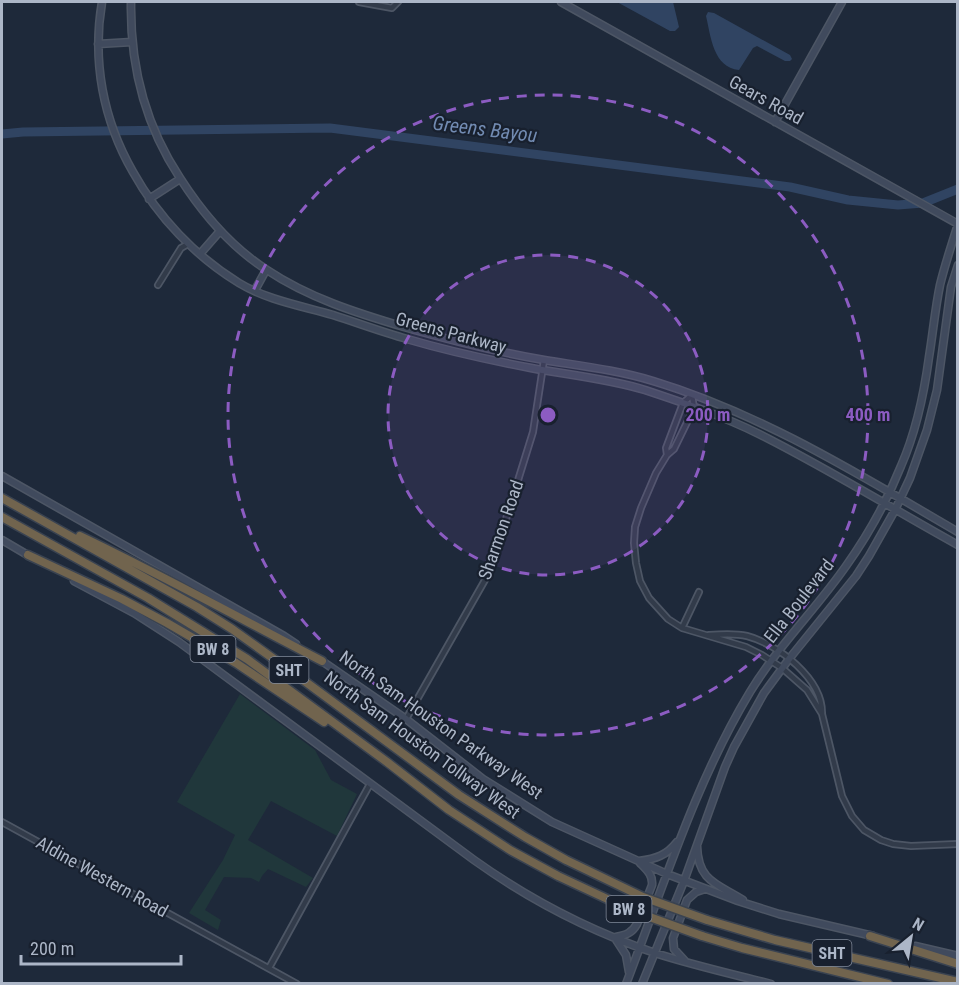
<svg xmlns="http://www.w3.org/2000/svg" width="959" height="985" font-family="'Roboto Condensed',sans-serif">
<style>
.green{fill:#20373b}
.water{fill:#304462}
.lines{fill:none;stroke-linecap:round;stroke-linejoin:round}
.river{stroke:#304462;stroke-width:9}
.street-casing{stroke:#4d5665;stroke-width:8}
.secondary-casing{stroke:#4d5665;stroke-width:9}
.highway-casing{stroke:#3a4351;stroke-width:11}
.street{stroke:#323b4a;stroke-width:4.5}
.secondary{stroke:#404a5d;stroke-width:6}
.highway{stroke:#71644e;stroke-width:8}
.highway-bridge-casing{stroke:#3a4351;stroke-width:11;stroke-linecap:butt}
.highway-bridge{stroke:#71644e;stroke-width:8}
.ring{fill:none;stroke:#8c5cc2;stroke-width:3;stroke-dasharray:10 8}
.labels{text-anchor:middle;stroke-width:4.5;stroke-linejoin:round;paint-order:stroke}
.shield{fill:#18202e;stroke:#808999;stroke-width:1.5}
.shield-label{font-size:16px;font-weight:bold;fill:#acb6c7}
.street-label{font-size:18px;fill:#acb6c7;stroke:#18202e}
.water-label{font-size:20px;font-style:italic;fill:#728bb2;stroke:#18202e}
.centre{fill:#8c5cc2;stroke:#18202e;stroke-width:3}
.ring-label{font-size:18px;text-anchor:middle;font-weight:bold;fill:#8c5cc2;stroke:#18202e;stroke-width:4.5;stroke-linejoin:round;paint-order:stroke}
</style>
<rect width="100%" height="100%" fill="#1e293a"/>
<path class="green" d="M 240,694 L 315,750 L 331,780 L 357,794 L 337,836 L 271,801 L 248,840 L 313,878 L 306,887 L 268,869 L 262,876 L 259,882 L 251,878 L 224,877 L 205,910 L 221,920 L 218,930 L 189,913 L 223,860 L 235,835 L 177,802 Z"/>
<path class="water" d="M 617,2 L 673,2 L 679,27 L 675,31 L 670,31 Z
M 708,12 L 714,13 L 790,55 L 792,59 L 790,61 L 785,61 L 757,46 L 753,48 L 739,70 C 713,67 711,37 706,16 Z"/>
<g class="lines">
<path class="river" d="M 2,134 L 23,132 L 330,128 L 790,187 L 848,200 L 898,205 L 923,203 L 958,189"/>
<g class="street-casing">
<path id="street" d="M 359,2 L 392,8 L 398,2
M 158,285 L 181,248 L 188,244
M 692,395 L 694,408 L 674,449 L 667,455 L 656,473 L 641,508 L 635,527 L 634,543 L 636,563 L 640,581 L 649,598 L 668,619 L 682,628 L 746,647 L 762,655 L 782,668 L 807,690 L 822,714
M 667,455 L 666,448 L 683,403 L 692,395
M 682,628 L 699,592
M 709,635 C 721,634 735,633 747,636 C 778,644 823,679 822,714 L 842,796 L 852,816 L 864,830 L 881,840 L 893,844 L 911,846 L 958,844
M 406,719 L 489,573 L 492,564 L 533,432 L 544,360
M 2,822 L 297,984
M 269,968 L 370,784"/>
</g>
<g class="secondary-casing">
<path id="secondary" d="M 102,2 C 92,61 103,120 133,172 C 158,217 195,256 239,283 C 267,300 302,306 333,315 C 358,323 382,332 407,339 C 448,351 489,360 531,368 C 569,375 609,379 645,390 C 684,403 723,416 759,434 C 827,468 891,508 958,545
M 131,2 C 130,65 145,125 180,178 C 203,214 231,247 267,270 C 309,298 357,313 404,327 C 450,340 497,352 544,360 C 581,366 617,370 653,381 C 762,414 860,475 958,532
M 561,2 L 958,224
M 98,44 L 132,42
M 775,122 L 842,2
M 149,199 L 180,179
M 200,254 L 220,231
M 255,290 L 266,270
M 2,476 L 284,636 L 296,644
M 2,540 L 31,557
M 74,581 L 134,613 L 179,642 L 474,860 C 530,900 590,931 655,953 C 692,965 732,974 771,984
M 319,659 L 406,719 L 483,779 L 552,822 L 667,874 L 738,901 L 779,914 L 873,936
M 697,846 C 698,882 718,884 743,900
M 639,861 C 656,859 667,855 677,842
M 616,937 C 626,935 632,933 637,924 L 652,885 C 653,875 647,870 640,863
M 615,938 L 626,955 L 629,972
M 915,946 L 958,956
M 685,961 L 674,949 L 673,938 L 687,900 L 696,892 L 705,889
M 626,984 C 664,885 695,783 750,692 C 778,646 816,609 846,566 C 868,535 887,501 901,466 C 916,432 924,394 929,357 C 933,333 935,309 940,285 C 945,264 952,244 958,224
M 642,984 L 684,881 L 725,767 L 734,747 L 764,693 L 789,659 L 856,576 L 869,556 L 895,510 L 910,478 L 927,430 L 937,390 L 951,287 L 958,265"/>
</g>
<g class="highway-casing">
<path id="highway" d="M 2,498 L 197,607 L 232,629 L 299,677 L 459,795 L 525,837 L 566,860
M 2,517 L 148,598 L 247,659 L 387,762 L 449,810 L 510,850 L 558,876
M 80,536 C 162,575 241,619 322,661
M 28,555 L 122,599 L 167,623 L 236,663 L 324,722
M 707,920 L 775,940 L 958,982
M 702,936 L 742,948 L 888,984
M 870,936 L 958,964"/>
</g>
<use href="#street" class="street"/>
<use href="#secondary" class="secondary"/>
<use href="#highway" class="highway"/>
<g class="highway-bridge-casing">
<path id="highway-bridge" d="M 566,860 L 643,897 L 707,920
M 558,876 L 633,911 L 702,936"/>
</g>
<use href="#highway-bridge" class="highway-bridge"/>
</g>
<circle cx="548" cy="415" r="160" fill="#8c5cc2" fill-opacity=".12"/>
<g class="ring">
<circle cx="548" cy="415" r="160"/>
<circle cx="548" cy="415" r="320"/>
</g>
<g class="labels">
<g class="shield">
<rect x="190.5" y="636" width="45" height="26" rx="4.5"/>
<rect x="269.5" y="657" width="39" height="26" rx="4.5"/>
<rect x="606.5" y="896" width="45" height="26" rx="4.5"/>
<rect x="812.5" y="940" width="39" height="26" rx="4.5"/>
</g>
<g class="shield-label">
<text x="213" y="655">BW 8</text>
<text x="289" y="676">SHT</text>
<text x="629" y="915">BW 8</text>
<text x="832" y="959">SHT</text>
</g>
<g class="street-label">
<text transform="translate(766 100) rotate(29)" y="6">Gears Road</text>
<text transform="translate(451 333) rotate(15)" y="6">Greens Parkway</text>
<text transform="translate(501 530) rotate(-71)" y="6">Sharmon Road</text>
<text transform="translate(799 601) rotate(-52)" y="6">Ella Boulevard</text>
<text transform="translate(441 725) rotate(35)" y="6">North Sam Houston Parkway West</text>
<text transform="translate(422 745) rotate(36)" y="6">North Sam Houston Tollway West</text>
<text transform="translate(102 877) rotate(29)" y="6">Aldine Western Road</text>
</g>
<g class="water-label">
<text transform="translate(485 129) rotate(7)" y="7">Greens Bayou</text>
</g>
</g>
<circle cx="548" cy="415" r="9" class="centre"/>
<g class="ring-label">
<text x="708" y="421">200 m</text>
<text x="868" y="421">400 m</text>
</g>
<rect width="959" height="985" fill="none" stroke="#acb6c7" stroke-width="6"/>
<g transform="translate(911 937) rotate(30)" stroke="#18202e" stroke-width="4.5" paint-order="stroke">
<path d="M0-4.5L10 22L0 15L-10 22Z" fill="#acb6c7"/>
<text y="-9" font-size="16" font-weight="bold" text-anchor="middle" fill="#acb6c7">N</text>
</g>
<path d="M21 955v9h160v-9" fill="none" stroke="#acb6c7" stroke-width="3"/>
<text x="30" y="955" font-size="18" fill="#acb6c7" stroke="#18202e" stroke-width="4.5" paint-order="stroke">200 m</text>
</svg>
